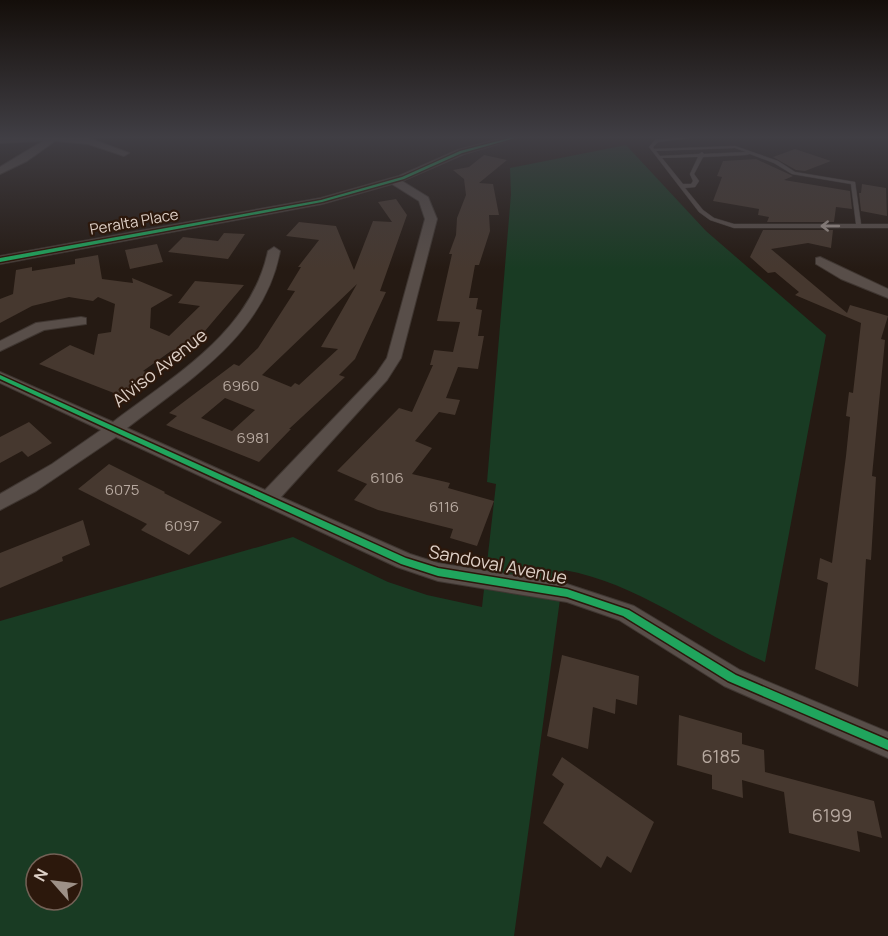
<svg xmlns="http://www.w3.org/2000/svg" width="888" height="936" font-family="Manrope,sans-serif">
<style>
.green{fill:#193b23;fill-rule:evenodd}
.building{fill:#46382f;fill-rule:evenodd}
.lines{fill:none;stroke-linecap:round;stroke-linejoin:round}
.service-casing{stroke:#3f3631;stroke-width:1}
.minor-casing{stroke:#3f3631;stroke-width:2}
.service{fill:#584e49;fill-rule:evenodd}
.minor{fill:#584e49;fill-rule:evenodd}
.cycleway-casing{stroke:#2c180c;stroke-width:3}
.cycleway{fill:#20a55d;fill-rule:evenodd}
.oneway{stroke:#a1958e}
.labels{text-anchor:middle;stroke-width:4.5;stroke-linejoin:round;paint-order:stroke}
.far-street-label{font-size:15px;fill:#ddcfc6;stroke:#2c180c}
.number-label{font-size:15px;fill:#b7a9a0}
.street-label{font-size:18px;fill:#ddcfc6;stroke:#2c180c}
.near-number-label{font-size:18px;fill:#b7a9a0}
</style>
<rect width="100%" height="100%" fill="#251a13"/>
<path class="green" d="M 626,145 L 706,231 L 826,335 L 765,662 C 697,632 638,583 564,570 L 514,936 L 0,936 L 0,621 L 293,537 L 388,582 L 427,595 L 482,607 L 496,484 L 487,482 L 511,194 L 510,168 ZM 36,864 L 72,864 L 72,900 L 36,900 Z"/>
<path class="building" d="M 795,149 L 831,161 L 805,171 L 796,170 L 773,157 Z
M 484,155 L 507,160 L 479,183 L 493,184 L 499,215 L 489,215 L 490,231 L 479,265 L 475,265 L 469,298 L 478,298 L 476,309 L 482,310 L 478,336 L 484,336 L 478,369 L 458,367 L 446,398 L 460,400 L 455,415 L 439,412 L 415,441 L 432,448 L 412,474 L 450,483 L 448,488 L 494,501 L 477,546 L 450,538 L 453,529 L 378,510 L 354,500 L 367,484 L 337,471 L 399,408 L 412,412 L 433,365 L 430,365 L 434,350 L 453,352 L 460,322 L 437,321 L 452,254 L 449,254 L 456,235 L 457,218 L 466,195 L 464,179 L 453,170 L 469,167 Z
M 756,159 L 793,176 L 784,180 L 850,191 L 852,209 L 836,207 L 834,222 L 767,222 L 769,217 L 758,215 L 759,209 L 713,201 L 722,177 L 717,176 L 723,161 Z
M 862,184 L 886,188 L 887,216 L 861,211 L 859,193 L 861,193 Z
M 396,199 L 407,215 L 380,291 L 386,292 L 355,359 L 339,375 L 345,377 L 289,429 L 291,429 L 259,462 L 166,425 L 177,416 L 169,413 L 234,364 L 239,366 L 258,348 L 295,291 L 287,290 L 301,267 L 298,267 L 319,240 L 286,236 L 299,222 L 336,226 L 354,270 L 373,221 L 392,222 L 378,202 ZM 357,284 L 321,347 L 338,349 L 299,385 L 295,383 L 291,387 L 262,375 ZM 225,398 L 255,410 L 232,431 L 201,418 Z
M 763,230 L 833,230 L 831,248 L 808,243 L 771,249 L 847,313 L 850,305 L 888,316 L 881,339 L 885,340 L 872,476 L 876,477 L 871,560 L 866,559 L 858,687 L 815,669 L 828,583 L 817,579 L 820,558 L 832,563 L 846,456 L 850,417 L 846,416 L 849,392 L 853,393 L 861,323 L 795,295 L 799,292 L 775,272 L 768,273 L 750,257 Z
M 224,233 L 245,234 L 228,259 L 168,252 L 183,237 L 218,241 Z
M 157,244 L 163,262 L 130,269 L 125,250 Z
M 98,255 L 102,279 L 133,283 L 132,278 L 173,295 L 151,308 L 150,328 L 169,336 L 200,306 L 178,303 L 195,281 L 244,285 L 193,345 L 179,355 L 171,351 L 143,371 L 149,373 L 119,395 L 39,364 L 70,345 L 94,355 L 98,334 L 111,332 L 115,304 L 98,297 L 93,301 L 69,297 L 32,306 L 0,323 L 0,299 L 13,294 L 16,270 L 32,267 L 32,271 L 75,264 L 75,259 Z
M 29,422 L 52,443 L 28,457 L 22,451 L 0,463 L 0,437 Z
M 109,464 L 165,492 L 164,493 L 222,522 L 189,555 L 141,530 L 147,524 L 78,489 Z
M 83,520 L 90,545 L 62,557 L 63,561 L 0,588 L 0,553 Z
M 562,655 L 639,676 L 637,705 L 616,699 L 615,714 L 593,707 L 588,749 L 547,736 Z
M 679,715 L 742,733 L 742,744 L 764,750 L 765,772 L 874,801 L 882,838 L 857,831 L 860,852 L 789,833 L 784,792 L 742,780 L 743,798 L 712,789 L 712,775 L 677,765 Z
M 562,757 L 654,822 L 631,873 L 607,856 L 601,868 L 543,823 L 564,784 L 552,775 Z"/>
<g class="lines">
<g class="service-casing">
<path id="service" d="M 678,138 L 689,138 L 658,142 L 653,147 L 654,149 L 735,146 L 778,161 L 795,172 L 855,182 L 861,224 L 888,224 L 888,228 L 734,228 L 710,220 L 699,212 L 649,147 L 655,140 ZM 735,148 L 746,152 L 704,154 L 702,152 L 699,154 L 660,156 L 656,151 ZM 750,154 L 774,163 L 792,174 L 851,184 L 856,224 L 734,224 L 714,218 L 703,210 L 685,188 L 695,187 L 699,181 L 694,174 L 703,157 L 745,155 ZM 698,157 L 690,174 L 693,181 L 691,184 L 683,184 L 662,158 Z"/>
</g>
<g class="minor-casing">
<path id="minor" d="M 0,138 L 89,138 L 129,153 L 124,156 L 88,144 L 55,141 L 27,161 L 0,174 L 0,167 L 43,141 L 0,143 Z
M 504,138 L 517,138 L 464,154 L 402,181 L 428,197 L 437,219 L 401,358 L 387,380 L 281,497 L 410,554 L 438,563 L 567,584 L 634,606 L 740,670 L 888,732 L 888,758 L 724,686 L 619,620 L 567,602 L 438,581 L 397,567 L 116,437 L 36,491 L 0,510 L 0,494 L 52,464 L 101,430 L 0,383 L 0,372 L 113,422 C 175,375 251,332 268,251 L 274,247 L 280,251 C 265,334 189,380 127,428 L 265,490 L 376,374 L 387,358 L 425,219 L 419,201 L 392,184 L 322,204 L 0,264 L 0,256 L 321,198 L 399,176 L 458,150 Z
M 820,257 L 888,289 L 888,298 L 841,279 L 816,264 L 816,258 Z
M 81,317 L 86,318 L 86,324 L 44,330 L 0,351 L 0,341 L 36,323 Z"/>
</g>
<use href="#service" class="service"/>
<use href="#minor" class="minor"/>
<g class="cycleway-casing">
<path id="cycleway" d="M 510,138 L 515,138 L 462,153 L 404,179 L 322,202 L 0,262 L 0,258 L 321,200 L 402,177 L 460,151 Z
M 0,375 L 406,558 L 438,568 L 567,589 L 629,610 L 736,675 L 888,740 L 888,750 L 728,681 L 623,616 L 567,597 L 438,576 L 401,564 L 0,379 Z"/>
</g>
<use href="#cycleway" class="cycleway"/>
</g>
<defs><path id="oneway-shaft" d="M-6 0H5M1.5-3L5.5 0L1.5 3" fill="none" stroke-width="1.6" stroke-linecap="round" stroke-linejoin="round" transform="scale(1.5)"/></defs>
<use class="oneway" href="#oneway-shaft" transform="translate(830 226) rotate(-180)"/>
<linearGradient id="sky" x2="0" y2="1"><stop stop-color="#140e0a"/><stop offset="0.51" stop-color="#403e44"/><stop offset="1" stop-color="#403e44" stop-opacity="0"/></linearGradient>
<rect width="888" height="269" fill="url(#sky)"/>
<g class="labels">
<g class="far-street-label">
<text transform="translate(134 222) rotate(-10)" y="5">Peralta Place</text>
</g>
<g class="number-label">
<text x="241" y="391">6960</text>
<text x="253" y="443">6981</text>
<text x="387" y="483">6106</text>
<text x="122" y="495">6075</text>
<text x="444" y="512">6116</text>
<text x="182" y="531">6097</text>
</g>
<g class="street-label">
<text transform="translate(160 368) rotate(-38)" y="6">Alviso Avenue</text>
<text transform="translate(498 565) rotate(11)" y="6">Sandoval Avenue</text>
</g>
<g class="near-number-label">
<text x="721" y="763">6185</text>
<text x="832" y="822">6199</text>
</g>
</g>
<g transform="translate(54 882) rotate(298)"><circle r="28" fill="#2c180c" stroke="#736156" stroke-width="1.5"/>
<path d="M0-4.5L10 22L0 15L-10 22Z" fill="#9d9087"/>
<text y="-9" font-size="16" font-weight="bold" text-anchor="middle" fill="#ddcfc6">N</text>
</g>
</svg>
